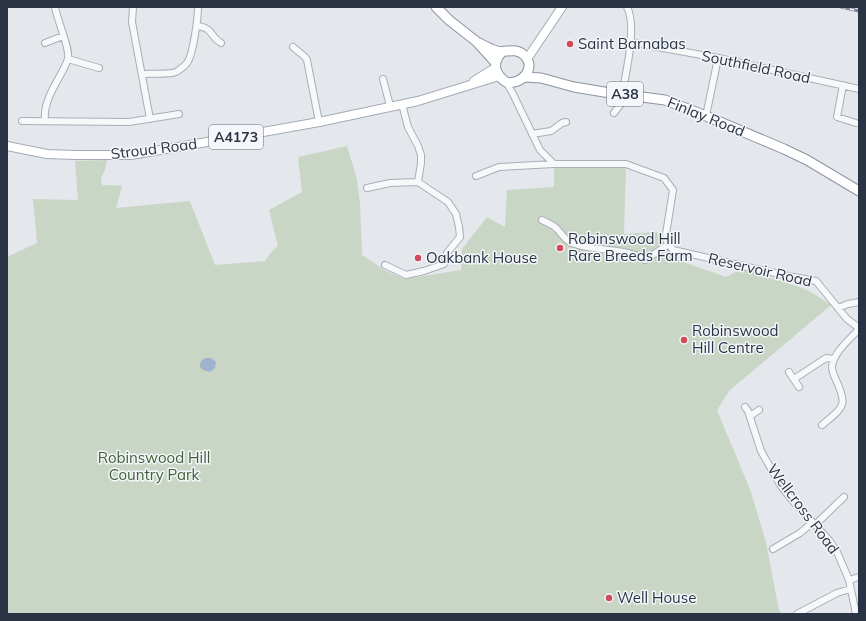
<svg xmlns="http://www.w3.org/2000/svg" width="866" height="621" font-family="Mulish,sans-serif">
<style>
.green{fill:#c9d6c5}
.water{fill:#9fb4cc}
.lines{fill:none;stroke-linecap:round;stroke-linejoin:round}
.minor-casing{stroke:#a9aeb7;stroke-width:8}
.major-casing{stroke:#a3abb8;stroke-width:10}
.highway-casing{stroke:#8b94a3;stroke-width:11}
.minor{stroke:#f7f8fa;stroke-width:6}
.major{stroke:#fff;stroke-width:8}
.highway{stroke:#fff;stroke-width:9}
.rail-casing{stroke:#7d8696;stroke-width:3}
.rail{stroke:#f4f6f9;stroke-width:1.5;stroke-dasharray:4.5;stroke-linecap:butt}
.poi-dot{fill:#d1495b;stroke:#f4f6f9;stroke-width:1.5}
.labels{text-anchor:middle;stroke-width:3;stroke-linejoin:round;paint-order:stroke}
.shield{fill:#f4f6f9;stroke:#676e7b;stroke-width:1}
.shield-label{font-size:14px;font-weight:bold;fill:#2b3445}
.poi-label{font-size:15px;fill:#2b3445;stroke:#f4f6f9;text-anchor:start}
.street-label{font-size:15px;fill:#2b3445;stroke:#f4f6f9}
.park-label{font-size:15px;fill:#3f6138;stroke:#f4f6f9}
</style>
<rect width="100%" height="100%" fill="#e4e7ec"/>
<path class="green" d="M 347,146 L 357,179 L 360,204 L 362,255 L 386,271 L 405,279 L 461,270 L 462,249 L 487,217 L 505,227 L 507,190 L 554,187 L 554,164 L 626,164 L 624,234 L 657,232 L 675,259 L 726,277 L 741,269 L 800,287 L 811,292 L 831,305 L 729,391 L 717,410 L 751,492 L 766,542 L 778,606 L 781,614 L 7,614 L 7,257 L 37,243 L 33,199 L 78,200 L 75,161 L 107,160 C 106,163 106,168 105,170 C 102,177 99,179 103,186 L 106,185 L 122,186 L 116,208 L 190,201 L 215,265 L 265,261 L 272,251 L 278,246 L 269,210 L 302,192 L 298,157 Z"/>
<path class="water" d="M 206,358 L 211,358 L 216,362 L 215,368 L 210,372 L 203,370 L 200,367 C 200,362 201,360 206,358 Z"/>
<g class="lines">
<g class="minor-casing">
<path id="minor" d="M 133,7 L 132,22 L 150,119
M 197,26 C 214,28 209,36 221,43
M 630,42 L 718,58 L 859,89
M 45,43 L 63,36
M 293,47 L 305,57 L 307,60 L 319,122
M 68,59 L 99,68
M 143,74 C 152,73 169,75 176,72 C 179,70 184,67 186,64 C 193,58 198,17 198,7
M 383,79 L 390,106
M 506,82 L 513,94 L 540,150 L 554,164 L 626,164 L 664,178 L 673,190 L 666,234 L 667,241 L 673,250 L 788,276 L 816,281 L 847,319 L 859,328
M 843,85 L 837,117 L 856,123
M 614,113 L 620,105 C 624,81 638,28 627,7
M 706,116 L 718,58
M 22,121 L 129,122 L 179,114
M 45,121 C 43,103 54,87 62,72 C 64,68 67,63 68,58 C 70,48 57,20 55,7
M 532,134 L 551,131 L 562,123 L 566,122
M 476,176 L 499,167 L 554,164
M 367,188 L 390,183 L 418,182
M 542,220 C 548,223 554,225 558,230 C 563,236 567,242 575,244 C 598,252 624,247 645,260 L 669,244
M 385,265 L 406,275 L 424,271 L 444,264 L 447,253 L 460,237 L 459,227 L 456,214 L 448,202 L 418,182 L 421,163 L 421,155 L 418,146 L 408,127 L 402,104
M 838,308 L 848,304 L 859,302
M 789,372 L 799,387
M 794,379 L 826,358 L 834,359
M 745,407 L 748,411 L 761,451 L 781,486 L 792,500 L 829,540 L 837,552 L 849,580 L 856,614
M 750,416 L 759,410
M 822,425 C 842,408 849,407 836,380 C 834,376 832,371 832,366 C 834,352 850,339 859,329
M 815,525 L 844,497
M 773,549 L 800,533 L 812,523
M 849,580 L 859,577
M 797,614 L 837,593 L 850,589"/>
</g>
<g class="major-casing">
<path id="major" d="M 527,59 L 562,7
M 474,81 L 495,68
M 7,146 L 47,154 L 74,155 L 131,155 L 213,141 L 319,122 L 418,101 L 499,76"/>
</g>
<g class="highway-casing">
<path id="highway" d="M 436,7 L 449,20 L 477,42 L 495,62
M 477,42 C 483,45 490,49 497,51 C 506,53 515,47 524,55 C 537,67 522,86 506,82 C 494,74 492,62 502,52
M 524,77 L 541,78 L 574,87 L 604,92 L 665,100 L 706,116 L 784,149 L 807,160 L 859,191"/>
</g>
<use href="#minor" class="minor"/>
<use href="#major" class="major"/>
<use href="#highway" class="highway"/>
<g class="rail-casing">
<path id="rail" d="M 841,7 L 859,11"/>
</g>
<use href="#rail" class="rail"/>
</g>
<g class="poi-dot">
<circle cx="570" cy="44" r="4"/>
<circle cx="560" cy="248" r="4"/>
<circle cx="418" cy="258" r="4"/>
<circle cx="684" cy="340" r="4"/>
<circle cx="609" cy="598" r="4"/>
</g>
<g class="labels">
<g class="shield">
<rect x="607" y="82" width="36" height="24" rx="3"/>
<rect x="209" y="125" width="54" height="24" rx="3"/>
</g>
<g class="shield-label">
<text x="625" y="99">A38</text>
<text x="236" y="142">A4173</text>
</g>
<g class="poi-label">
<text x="578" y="49">Saint Barnabas</text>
<text x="568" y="244">Robinswood Hill<tspan x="568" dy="17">Rare Breeds Farm</tspan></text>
<text x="426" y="263">Oakbank House</text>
<text x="692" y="336">Robinswood<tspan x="692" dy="17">Hill Centre</tspan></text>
<text x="617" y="603">Well House</text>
</g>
<g class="street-label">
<text transform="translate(756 67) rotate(12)" y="5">Southfield Road</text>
<text transform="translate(706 117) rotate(22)" y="5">Finlay Road</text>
<text transform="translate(154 149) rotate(-7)" y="5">Stroud Road</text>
<text transform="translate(760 270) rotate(13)" y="5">Reservoir Road</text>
<text transform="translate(803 509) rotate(53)" y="5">Wellcross Road</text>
</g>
<g class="park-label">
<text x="154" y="463">Robinswood Hill<tspan x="154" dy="17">Country Park</tspan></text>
</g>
</g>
<rect width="866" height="621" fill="none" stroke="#2b3445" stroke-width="16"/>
</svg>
